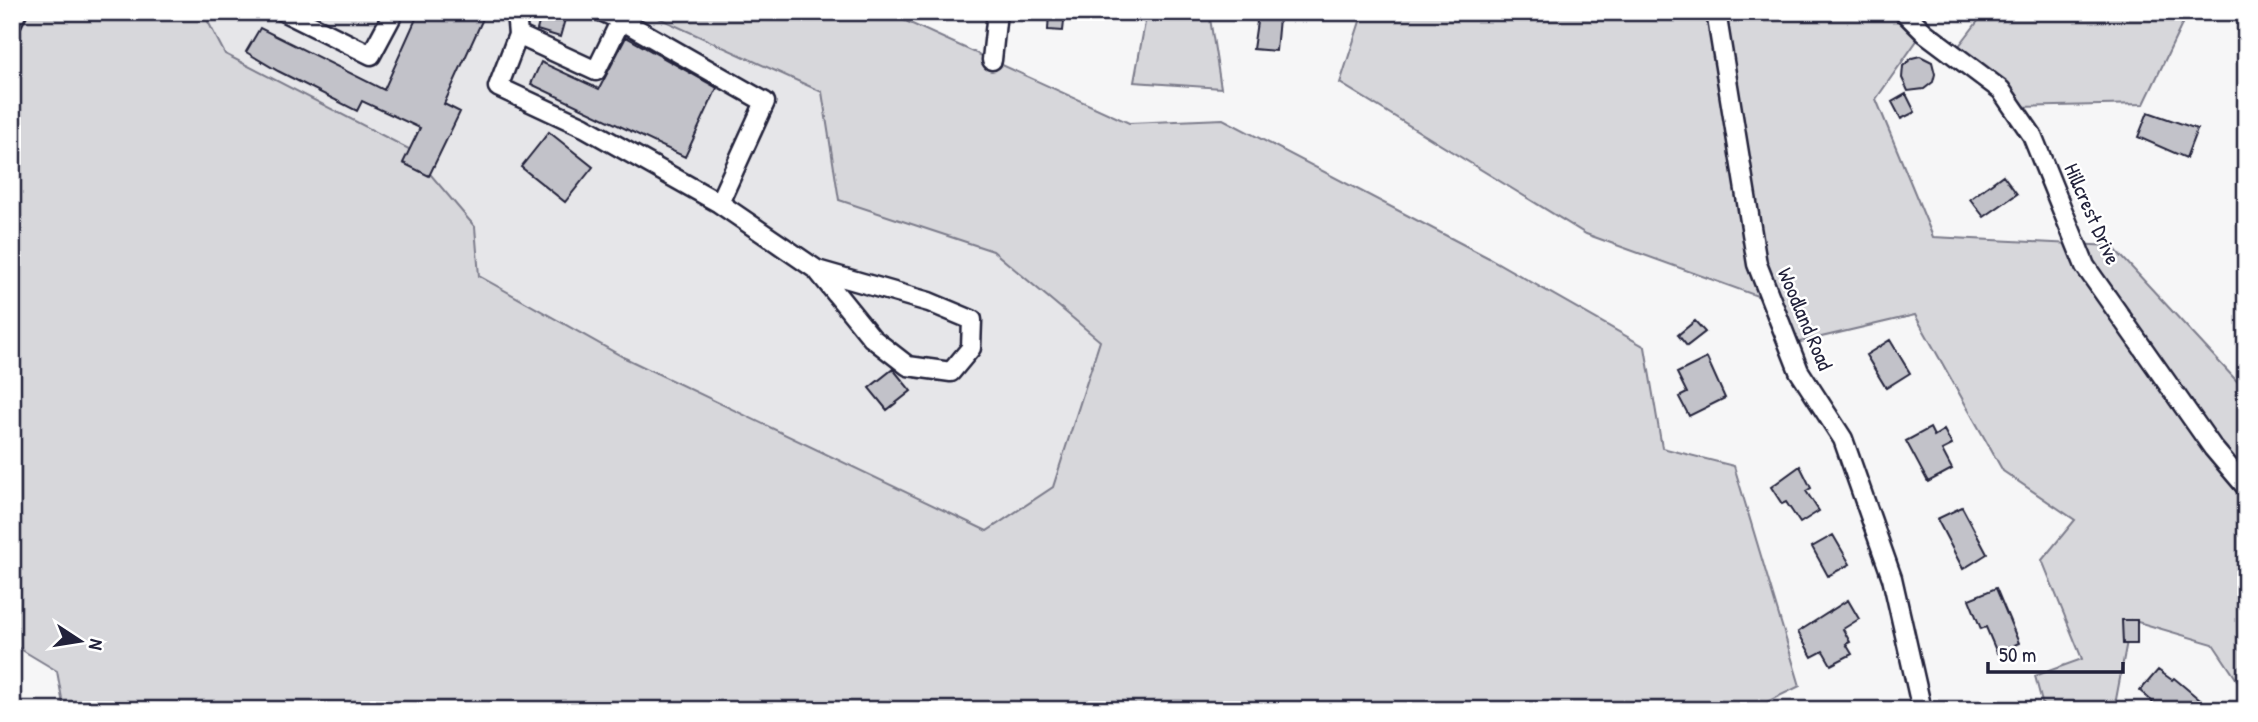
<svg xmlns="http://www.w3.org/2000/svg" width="2258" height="722" font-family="'Patrick Hand',sans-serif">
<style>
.built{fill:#e6e6e9}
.green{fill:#d7d7db;stroke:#7c7c8b;stroke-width:2}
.building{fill:#c2c2c9;stroke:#22223b;stroke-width:2}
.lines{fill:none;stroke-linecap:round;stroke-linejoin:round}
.minor-casing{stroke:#22223b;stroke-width:23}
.minor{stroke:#fff;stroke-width:18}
.labels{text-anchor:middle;stroke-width:5;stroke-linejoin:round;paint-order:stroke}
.street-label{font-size:21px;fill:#22223b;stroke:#fff}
</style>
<rect width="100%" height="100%" fill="#f6f6f7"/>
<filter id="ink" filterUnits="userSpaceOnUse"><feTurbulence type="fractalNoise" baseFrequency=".0143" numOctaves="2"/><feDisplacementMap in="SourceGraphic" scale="14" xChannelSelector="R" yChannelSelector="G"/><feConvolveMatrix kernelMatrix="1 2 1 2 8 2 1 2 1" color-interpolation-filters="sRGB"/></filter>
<g filter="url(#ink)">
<path class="built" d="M 203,12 L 653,12 L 652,15 L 822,92 L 839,200 L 993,251 L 1100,341 L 1053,487 L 988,531 L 625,358 L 479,276 L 475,227 L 409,149 L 225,54 Z"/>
<path class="green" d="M 12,12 L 203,12 L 225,54 L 409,149 L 475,227 L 479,276 L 625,358 L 987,531 L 1053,487 L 1100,341 L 993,251 L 839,200 L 822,92 L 652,15 L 653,12 L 886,12 L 1129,123 L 1223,119 L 1489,258 L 1645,347 L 1662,448 L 1734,466 L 1800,686 L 1750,710 L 64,710 L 57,671 L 12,644 Z
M 1147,12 L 1209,12 L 1221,88 L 1134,82 Z
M 1363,12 L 1908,12 L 1925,29 L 1876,99 L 1933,237 L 2112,246 L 2246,391 L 2246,710 L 2241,686 L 2213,644 L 2131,620 L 2114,710 L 2044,710 L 2035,676 L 2082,659 L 2042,560 L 2075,520 L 2003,471 L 1915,315 L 1783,346 L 1763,298 L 1586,234 L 1340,83 Z
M 1985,12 L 2188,12 L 2144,104 L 2016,107 L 1952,55 Z"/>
<path class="building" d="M 419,12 L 486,12 L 444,104 L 460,112 L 429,176 L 403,163 L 420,128 L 362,101 L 357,111 L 278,71 L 246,52 L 260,28 L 384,90 Z
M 542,12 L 567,12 L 560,37 L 537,30 Z
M 1049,12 L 1065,12 L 1063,31 L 1048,30 Z
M 1249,12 L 1274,12 L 1279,18 L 1276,51 L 1253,49 L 1257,22 Z
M 626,37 L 717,88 L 685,157 L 531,84 L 541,62 L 599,89 Z
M 1920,56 L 1932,62 L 1935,74 L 1933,82 L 1924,89 L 1908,91 L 1902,78 L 1903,66 L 1912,58 Z
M 1906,94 L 1915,112 L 1901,119 L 1892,102 Z
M 2148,112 L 2197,129 L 2186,158 L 2138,137 Z
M 549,132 L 593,167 L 565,202 L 521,167 Z
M 2003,175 L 2017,194 L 1984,217 L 1970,199 Z
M 1695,321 L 1705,332 L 1687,346 L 1678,335 Z
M 1890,340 L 1910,373 L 1886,388 L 1866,355 Z
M 1707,358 L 1725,398 L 1689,416 L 1679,397 L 1687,393 L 1677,373 Z
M 893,369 L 911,391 L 887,410 L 869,388 Z
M 1930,428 L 1934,436 L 1944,430 L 1952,445 L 1942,450 L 1952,469 L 1928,482 L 1906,441 Z
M 1800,466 L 1811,488 L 1806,491 L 1819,511 L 1800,523 L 1786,502 L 1782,504 L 1771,487 Z
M 1962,507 L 1987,554 L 1963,569 L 1937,519 Z
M 1833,535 L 1850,564 L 1828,576 L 1812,547 Z
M 1996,588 L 2019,643 L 1997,653 L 1986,627 L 1981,629 L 1969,599 Z
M 1848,600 L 1859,619 L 1843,629 L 1850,642 L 1846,644 L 1852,654 L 1831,665 L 1823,651 L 1812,657 L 1798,632 Z
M 2122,620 L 2137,620 L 2137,644 L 2123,644 Z
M 2158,670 L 2172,680 L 2174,678 L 2212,710 L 2146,710 L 2153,702 L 2140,691 Z"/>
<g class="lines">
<g class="minor-casing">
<path id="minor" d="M 284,12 L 371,55 L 394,12
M 516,12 L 518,35 L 498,87 L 584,127 L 719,203 L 817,270 L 872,338 L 908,366 L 951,372 L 971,348 L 972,320 L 929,302 L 817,270
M 1716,12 L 1757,264 L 1799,371 L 1843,439 L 1892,578 L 1922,710
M 1904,12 L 1925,33 L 2001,90 L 2032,135 L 2085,266 L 2213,448 L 2246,487
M 621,20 L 765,102 L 719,203
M 12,22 L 17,12
M 518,35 L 596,71 L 621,20 L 603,12
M 992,60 L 997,12"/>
</g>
<use href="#minor" class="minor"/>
</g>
</g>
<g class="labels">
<g class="street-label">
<text transform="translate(2092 214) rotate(66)" y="7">Hillcrest Drive</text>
<text transform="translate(1805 319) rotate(67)" y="7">Woodland Road</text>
</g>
</g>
<rect width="2258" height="722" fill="none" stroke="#fff" stroke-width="42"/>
<rect x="21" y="21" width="2216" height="680" fill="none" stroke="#22223b" stroke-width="2.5" filter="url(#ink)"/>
<g transform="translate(80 641) rotate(102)" stroke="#ffffff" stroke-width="5" paint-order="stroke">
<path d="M0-5L12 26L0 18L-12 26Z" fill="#22223b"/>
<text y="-10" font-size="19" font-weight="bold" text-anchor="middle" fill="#22223b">N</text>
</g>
<path d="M1988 662v10h135v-10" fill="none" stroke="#22223b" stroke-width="3.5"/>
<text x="1999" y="662" font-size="21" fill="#22223b" stroke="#ffffff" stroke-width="5" paint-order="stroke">50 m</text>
</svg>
